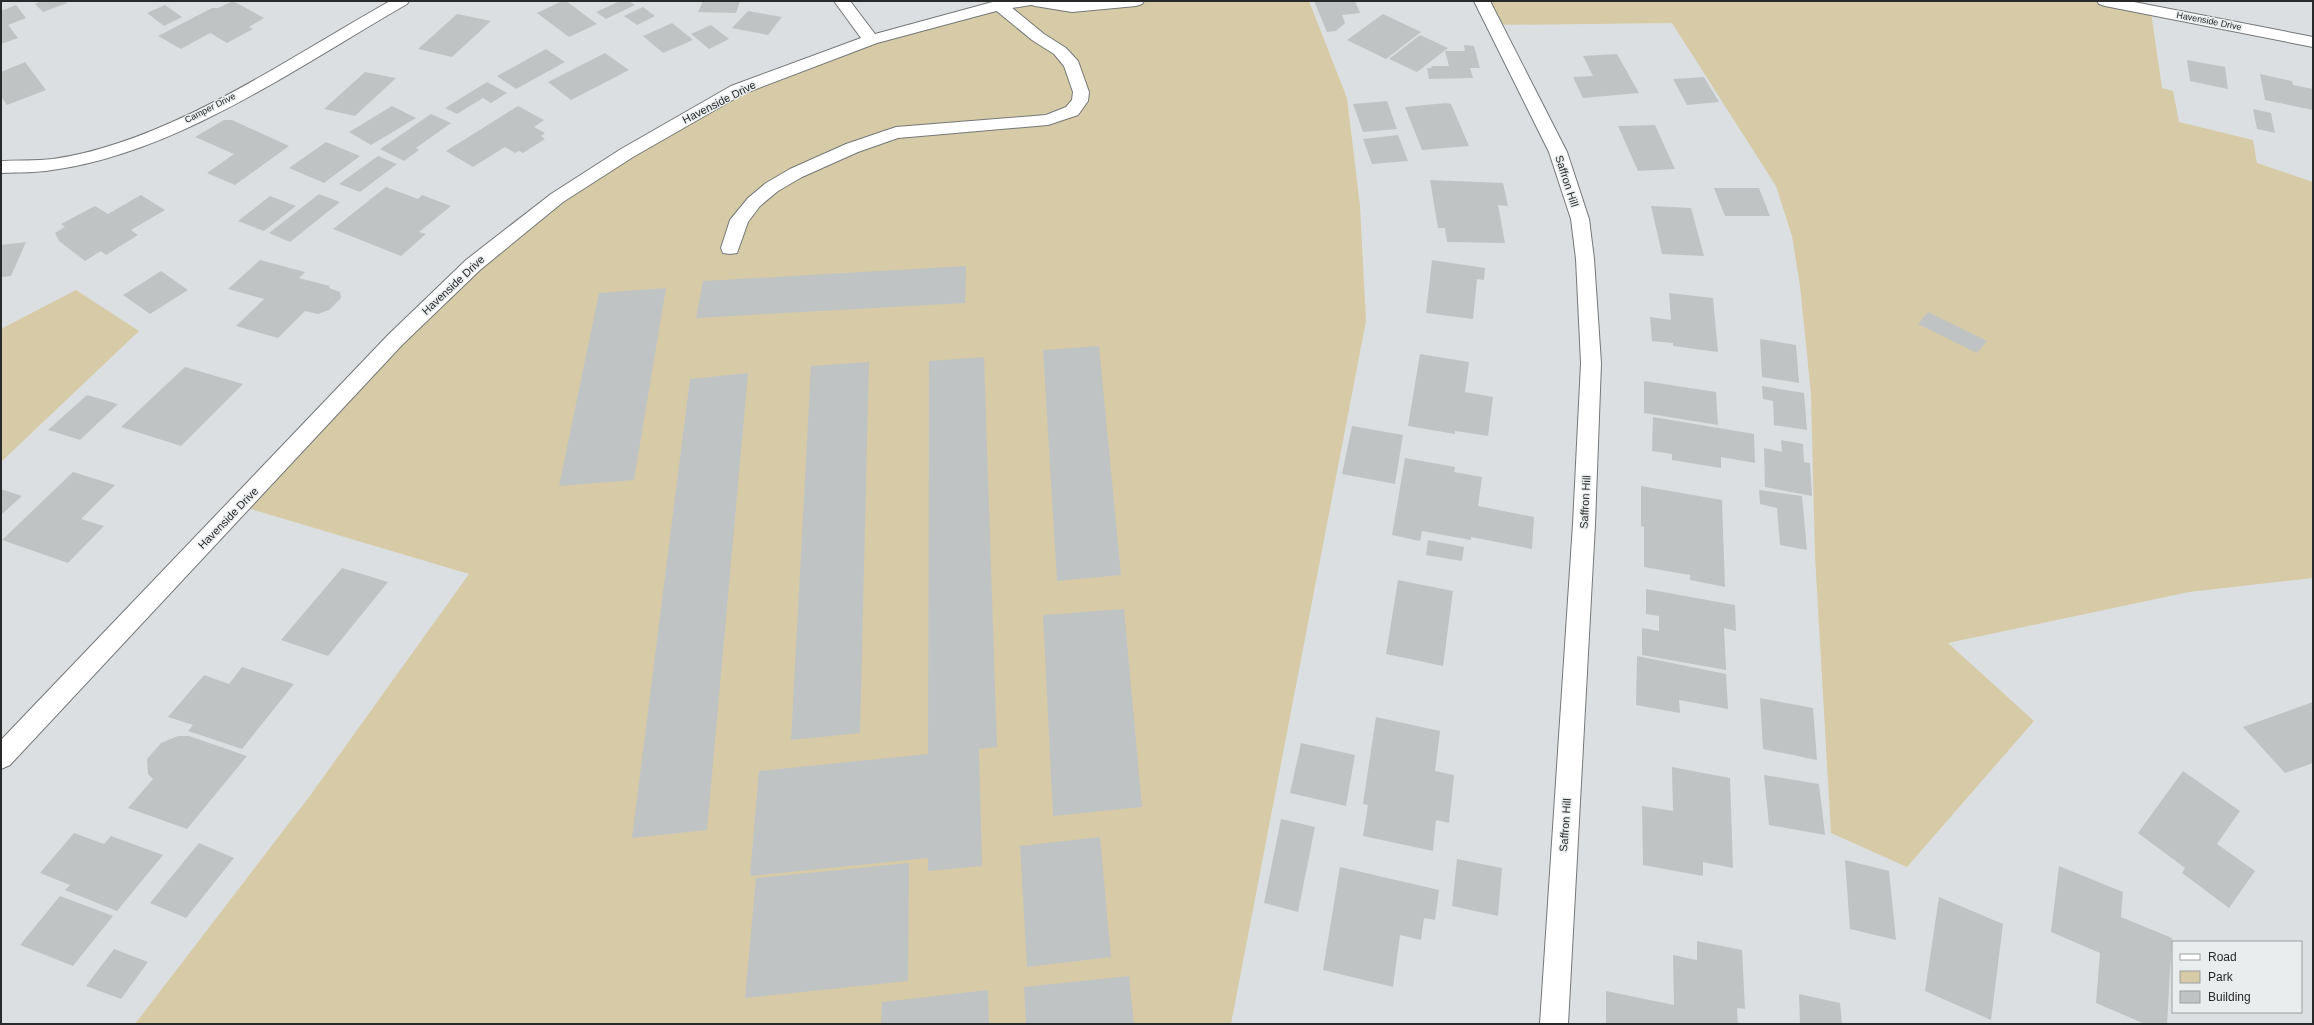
<svg xmlns="http://www.w3.org/2000/svg" width="2314" height="1025" font-family="Helvetica,sans-serif">
<style>
.green{fill:#d6cba6}
.building{fill:#c0c3c4}
.lines{fill:none;stroke-linecap:round;stroke-linejoin:round}
.lane-casing{stroke:#747778;stroke-width:2}
.street-casing{stroke:#747778;stroke-width:2}
.lane{fill:#fff;fill-rule:evenodd}
.street{fill:#fff;fill-rule:evenodd}
.labels{text-anchor:middle;stroke-width:3;stroke-linejoin:round;paint-order:stroke}
.far-street-label{font-size:9px;fill:#28292a;stroke:#e9edee}
.street-label{font-size:11px;fill:#28292a;stroke:#e9edee}
</style>
<rect width="100%" height="100%" fill="#dcdfe1"/>
<path class="green" d="M 1031,1 L 1309,1 L 1347,98 L 1360,206 L 1366,321 L 1231,1024 L 135,1024 L 309,797 L 469,574 L 241,506 L 519,227 L 703,109 L 872,40 Z
M 1481,1 L 2101,1 L 2151,12 L 2162,88 L 2173,91 L 2179,122 L 2253,140 L 2257,163 L 2313,182 L 2313,578 L 2189,592 L 1948,643 L 2034,721 L 1907,867 L 1831,833 L 1815,556 L 1811,394 L 1800,286 L 1792,236 L 1776,186 L 1672,23 L 1492,25 Z
M 76,290 L 139,331 L 1,462 L 1,329 Z"/>
<path class="building" d="M 41,1 L 65,1 L 67,3 L 43,12 L 35,4 Z
M 233,1 L 264,18 L 249,27 L 253,29 L 227,43 L 210,33 L 181,49 L 158,36 L 212,8 L 218,8 Z
M 562,1 L 566,1 L 597,24 L 569,37 L 537,13 Z
M 620,1 L 629,1 L 635,5 L 606,19 L 596,12 Z
M 703,1 L 740,1 L 736,13 L 698,12 Z
M 1314,1 L 1355,1 L 1360,13 L 1342,15 L 1345,23 L 1336,31 L 1327,32 Z
M 16,5 L 26,18 L 8,25 L 18,38 L 1,44 L 1,11 Z
M 165,5 L 182,17 L 164,26 L 147,13 Z
M 643,7 L 655,16 L 637,25 L 624,16 Z
M 748,11 L 782,17 L 768,35 L 732,28 Z
M 457,14 L 491,21 L 452,57 L 418,49 Z
M 1383,14 L 1421,32 L 1386,59 L 1347,40 Z
M 672,23 L 693,40 L 663,53 L 643,36 Z
M 711,25 L 729,39 L 709,49 L 691,34 Z
M 1420,35 L 1448,48 L 1417,72 L 1389,59 Z
M 1464,45 L 1474,46 L 1480,68 L 1470,68 L 1473,78 L 1429,79 L 1427,68 L 1432,68 L 1431,66 L 1449,66 L 1445,51 L 1465,51 Z
M 546,49 L 565,62 L 516,89 L 497,76 Z
M 605,53 L 629,70 L 571,100 L 548,82 Z
M 1617,54 L 1639,93 L 1583,98 L 1573,77 L 1593,76 L 1583,56 Z
M 2187,60 L 2225,67 L 2228,89 L 2190,81 Z
M 25,62 L 46,90 L 7,105 L 1,96 L 1,72 Z
M 365,72 L 396,78 L 355,116 L 324,109 Z
M 2260,74 L 2292,81 L 2293,85 L 2313,89 L 2313,110 L 2265,100 Z
M 1704,77 L 1719,102 L 1687,105 L 1673,79 Z
M 487,82 L 507,93 L 491,103 L 483,98 L 457,114 L 445,108 Z
M 1387,101 L 1397,129 L 1363,132 L 1353,104 Z
M 1446,103 L 1451,104 L 1469,146 L 1422,150 L 1405,107 Z
M 392,106 L 416,118 L 371,145 L 349,132 Z
M 518,106 L 544,120 L 534,127 L 545,133 L 541,136 L 545,139 L 523,153 L 519,151 L 515,153 L 505,147 L 473,167 L 446,151 Z
M 2253,109 L 2271,113 L 2275,133 L 2257,129 Z
M 431,114 L 451,123 L 416,148 L 419,150 L 404,161 L 380,149 Z
M 224,120 L 232,120 L 289,146 L 235,185 L 207,173 L 234,154 L 195,137 Z
M 1655,125 L 1675,169 L 1638,171 L 1618,126 Z
M 1398,135 L 1408,161 L 1372,164 L 1363,139 Z
M 326,142 L 360,156 L 324,183 L 289,168 Z
M 378,156 L 397,164 L 360,192 L 339,184 Z
M 1430,180 L 1503,183 L 1508,206 L 1498,205 L 1505,243 L 1447,242 L 1445,228 L 1438,228 Z
M 386,187 L 418,199 L 422,195 L 451,206 L 419,232 L 426,234 L 401,256 L 333,229 Z
M 1714,188 L 1759,188 L 1770,216 L 1725,216 Z
M 319,194 L 340,202 L 290,242 L 269,233 Z
M 141,195 L 165,210 L 131,230 L 138,235 L 106,255 L 101,251 L 85,261 L 59,241 L 55,233 L 65,227 L 61,224 L 95,206 L 108,214 Z
M 270,196 L 296,206 L 264,231 L 238,221 Z
M 1651,206 L 1691,208 L 1704,256 L 1662,254 Z
M 26,242 L 11,276 L 1,277 L 1,245 Z
M 260,260 L 305,272 L 299,278 L 330,286 L 329,288 L 340,292 L 341,298 L 329,310 L 318,314 L 305,311 L 278,338 L 236,326 L 264,299 L 228,289 Z
M 1432,260 L 1485,268 L 1484,280 L 1477,279 L 1473,319 L 1426,313 Z
M 966,266 L 965,303 L 696,318 L 703,281 Z
M 161,271 L 188,290 L 150,314 L 123,295 Z
M 666,288 L 634,480 L 559,486 L 599,293 Z
M 1669,293 L 1713,298 L 1718,352 L 1673,346 L 1673,343 L 1652,341 L 1650,317 L 1671,320 Z
M 1928,312 L 1987,341 L 1977,353 L 1918,324 Z
M 1760,339 L 1796,345 L 1799,383 L 1762,377 Z
M 1099,346 L 1121,575 L 1057,581 L 1043,350 Z
M 1420,354 L 1469,362 L 1465,392 L 1493,397 L 1488,436 L 1455,431 L 1455,434 L 1408,426 Z
M 984,357 L 997,747 L 979,749 L 982,866 L 928,871 L 928,858 L 750,876 L 759,771 L 928,754 L 929,361 Z
M 869,362 L 860,733 L 791,740 L 811,366 Z
M 185,367 L 243,384 L 181,446 L 121,427 Z
M 748,373 L 707,830 L 632,838 L 690,379 Z
M 1644,381 L 1716,392 L 1718,425 L 1644,413 Z
M 1762,386 L 1804,393 L 1807,430 L 1774,425 L 1773,401 L 1763,399 Z
M 87,395 L 118,404 L 80,440 L 48,430 Z
M 1653,417 L 1754,434 L 1755,463 L 1721,457 L 1721,468 L 1672,460 L 1672,454 L 1652,451 Z
M 1352,426 L 1403,435 L 1395,484 L 1342,474 Z
M 1781,440 L 1803,444 L 1804,462 L 1810,463 L 1812,496 L 1765,487 L 1764,448 L 1782,452 Z
M 1405,458 L 1455,467 L 1454,472 L 1482,477 L 1478,506 L 1534,517 L 1532,549 L 1471,537 L 1471,540 L 1422,531 L 1420,541 L 1392,535 Z
M 73,472 L 115,485 L 81,519 L 104,526 L 68,563 L 2,540 Z
M 1641,486 L 1722,500 L 1725,587 L 1690,580 L 1690,575 L 1644,567 L 1644,527 L 1641,526 Z
M 1,489 L 22,496 L 1,515 Z
M 1759,490 L 1802,496 L 1807,550 L 1780,545 L 1777,508 L 1760,504 Z
M 1428,540 L 1464,547 L 1462,561 L 1426,555 Z
M 342,568 L 388,582 L 328,656 L 281,640 Z
M 1398,580 L 1453,591 L 1443,666 L 1386,654 Z
M 1646,589 L 1735,605 L 1736,631 L 1724,628 L 1726,670 L 1642,655 L 1642,628 L 1659,631 L 1659,616 L 1646,614 Z
M 1124,609 L 1142,807 L 1053,816 L 1043,615 Z
M 1637,656 L 1726,674 L 1728,709 L 1679,700 L 1680,713 L 1636,705 Z
M 242,667 L 294,684 L 242,749 L 188,731 L 193,725 L 168,717 L 204,675 L 229,684 Z
M 1760,698 L 1813,708 L 1817,760 L 1763,749 Z
M 2313,702 L 2313,763 L 2285,773 L 2243,727 Z
M 1376,717 L 1440,731 L 1435,771 L 1454,775 L 1449,823 L 1436,820 L 1433,851 L 1363,836 L 1368,805 L 1363,804 Z
M 178,736 L 189,736 L 247,756 L 187,829 L 128,808 L 153,779 L 148,774 L 147,759 L 161,743 Z
M 1301,743 L 1355,755 L 1346,806 L 1290,793 Z
M 1672,767 L 1730,778 L 1733,868 L 1703,862 L 1703,876 L 1643,865 L 1642,806 L 1673,811 Z
M 2183,771 L 2240,811 L 2217,844 L 2255,871 L 2229,908 L 2182,873 L 2185,868 L 2138,833 Z
M 1764,775 L 1819,784 L 1825,835 L 1769,825 Z
M 1281,819 L 1315,827 L 1298,912 L 1264,903 Z
M 74,833 L 104,844 L 111,836 L 163,855 L 117,911 L 65,890 L 70,885 L 40,873 Z
M 1100,837 L 1111,957 L 1027,967 L 1020,846 Z
M 199,843 L 234,858 L 186,918 L 150,903 Z
M 1457,859 L 1502,868 L 1498,916 L 1452,906 Z
M 1845,860 L 1889,871 L 1896,940 L 1850,929 Z
M 909,863 L 908,981 L 745,998 L 756,878 Z
M 2059,866 L 2123,892 L 2121,917 L 2172,938 L 2167,1024 L 2145,1024 L 2096,1003 L 2100,953 L 2051,932 Z
M 1340,867 L 1439,890 L 1435,920 L 1424,918 L 1421,940 L 1400,935 L 1393,987 L 1323,970 Z
M 60,896 L 113,916 L 73,966 L 20,945 Z
M 1939,897 L 2003,924 L 1991,1020 L 1925,991 Z
M 1697,941 L 1742,950 L 1745,1009 L 1737,1008 L 1738,1024 L 1606,1024 L 1606,991 L 1674,1005 L 1673,955 L 1697,960 Z
M 114,949 L 148,962 L 121,999 L 86,986 Z
M 1129,976 L 1134,1024 L 1026,1024 L 1024,987 Z
M 988,990 L 989,1024 L 881,1024 L 882,1002 Z
M 1799,994 L 1840,1003 L 1842,1024 L 1800,1024 Z"/>
<g class="lines">
<g class="lane-casing">
<path id="lane" d="M 1027,1 L 1144,1 L 1142,4 L 1136,6 L 1072,12 L 1035,6 L 1029,4 Z
M 993,2 L 1005,2 L 1044,34 L 1066,48 L 1078,61 L 1089,92 L 1088,101 L 1078,115 L 1048,125 L 898,138 L 858,152 L 802,177 L 778,191 L 760,206 L 748,222 L 737,253 L 730,254 L 723,253 L 721,248 L 730,220 L 748,198 L 766,183 L 790,169 L 846,144 L 896,127 L 1046,115 L 1066,107 L 1072,100 L 1073,92 L 1064,66 L 1054,54 L 1032,40 L 993,8 L 991,5 Z"/>
</g>
<g class="street-casing">
<path id="street" d="M 390,1 L 409,1 L 407,4 C 299,66 177,153 52,170 C 36,173 18,172 1,173 L 1,161 C 18,160 36,161 53,159 C 170,142 288,58 390,1 Z
M 834,1 L 850,1 L 875,34 L 996,1 L 1039,1 L 1037,4 L 1000,10 L 877,43 L 743,94 L 633,157 L 563,202 L 480,270 L 402,345 L 10,765 L 1,769 L 1,740 L 388,335 L 466,260 L 551,194 L 621,149 L 731,86 L 861,38 Z
M 1474,1 L 1490,1 L 1567,152 L 1589,219 L 1594,259 L 1601,363 L 1595,524 L 1568,1024 L 1540,1024 L 1573,524 L 1581,363 L 1576,259 L 1571,219 L 1549,152 Z
M 2097,1 L 2129,1 L 2313,37 L 2313,47 L 2105,6 L 2099,4 Z"/>
</g>
<use href="#lane" class="lane"/>
<use href="#street" class="street"/>
</g>
<g class="labels">
<g class="far-street-label">
<text transform="translate(2209 21) rotate(11)" y="3">Havenside Drive</text>
<text transform="translate(210 108) rotate(-27)" y="3">Camper Drive</text>
</g>
<g class="street-label">
<text transform="translate(719 102) rotate(-27)" y="4">Havenside Drive</text>
<text transform="translate(1567 181) rotate(72)" y="4">Saffron Hill</text>
<text transform="translate(453 285) rotate(-43)" y="4">Havenside Drive</text>
<text transform="translate(1585 502) rotate(-87)" y="4">Saffron Hill</text>
<text transform="translate(228 518) rotate(-46)" y="4">Havenside Drive</text>
<text transform="translate(1565 825) rotate(-86)" y="4">Saffron Hill</text>
</g>
</g>
<rect width="2314" height="1025" fill="none" stroke="#28292a" stroke-width="4"/>
<rect x="2172" y="941" width="130" height="72" fill="#e9edee" stroke="#9c9fa0"/>
<rect x="2180" y="954" width="20" height="6" fill="#ffffff" stroke="#9c9fa0"/>
<text x="2208" y="961" font-size="12" fill="#28292a">Road</text>
<rect x="2180" y="971" width="20" height="12" fill="#d6cba6" stroke="#9c9fa0"/>
<text x="2208" y="981" font-size="12" fill="#28292a">Park</text>
<rect x="2180" y="991" width="20" height="12" fill="#c0c3c4" stroke="#9c9fa0"/>
<text x="2208" y="1001" font-size="12" fill="#28292a">Building</text>
</svg>
